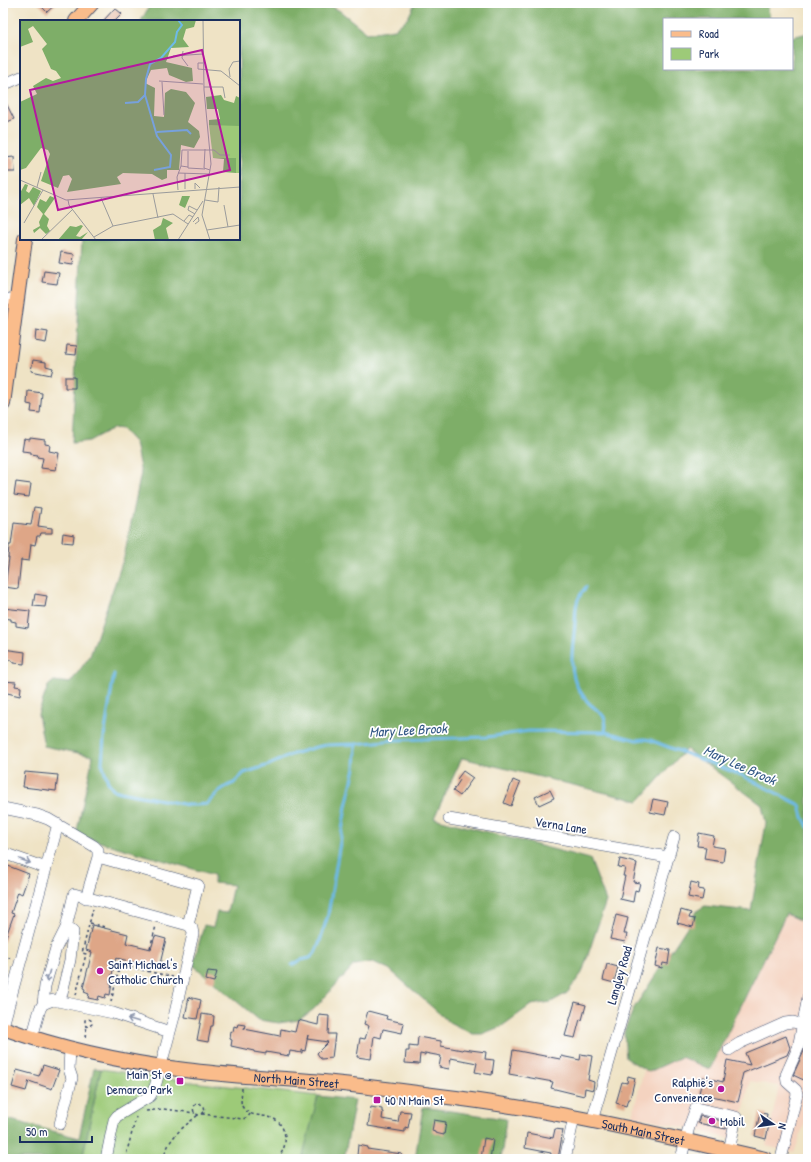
<svg xmlns="http://www.w3.org/2000/svg" width="811" height="1162" font-family="'Patrick Hand',sans-serif">
<style>
.built{fill:#f4d3c0}
.green{fill:#9dca78;stroke:#5c7c6b}
.forest{fill:#7eae68;stroke:#4c6e63}
.lines{fill:none;stroke-linecap:round;stroke-linejoin:round}
.stream{stroke:#6dbae7;stroke-width:3}
.building{fill:#dea687}
.minor-casing{stroke:#3b4a6d;stroke-width:12}
.major-casing{stroke:#3b4a6d;stroke-width:16}
.path{stroke:#3b4a6d;stroke-width:1.5;stroke-dasharray:3 3;stroke-linecap:butt}
.minor{stroke:#fff;stroke-width:11}
.major{stroke:#fabc8b;stroke-width:14}
.oneway{stroke:#8d97ae}
.poi-dot{fill:#b5179e;stroke:#fff;stroke-width:1.5}
.labels{text-anchor:middle;stroke-width:3.5;stroke-linejoin:round;paint-order:stroke}
.street-label{font-size:13px;fill:#1b2f5e;stroke:#fff}
.poi-label{font-size:13px;fill:#1b2f5e;stroke:#fff;text-anchor:start}
.water-label{font-size:14px;font-style:italic;fill:#345987;stroke:#fff}
.inset-river{fill:none;stroke:#6dbae7;stroke-width:2}
.inset-road{fill:none;stroke:#9a9b9c;stroke-width:1}
.view{fill:#b5179e;fill-opacity:0.15;stroke:#b5179e;stroke-width:2}
.inset-edge{fill:none;stroke:#1b2f5e;stroke-width:2}
</style>
<rect width="100%" height="100%" fill="#fff"/>
<filter id="ink" filterUnits="userSpaceOnUse"><feTurbulence type="fractalNoise" baseFrequency=".025" numOctaves="2"/><feDisplacementMap in="SourceGraphic" scale="8" xChannelSelector="R" yChannelSelector="G"/><feConvolveMatrix kernelMatrix="1 2 1 2 8 2 1 2 1" color-interpolation-filters="sRGB"/></filter>
<filter id="wash" filterUnits="userSpaceOnUse"><feTurbulence type="fractalNoise" baseFrequency=".012" numOctaves="4" result="noise"/><feDisplacementMap in="SourceGraphic" scale="16" xChannelSelector="R" yChannelSelector="G"/><feGaussianBlur stdDeviation="0.9" result="paint"/><feColorMatrix in="noise" values="0 0 0 0 0 0 0 0 0 0 0 0 0 0 0 0 0 1.4 0 .05"/><feComposite in="paint" operator="in"/></filter>
<g filter="url(#wash)">
<rect width="100%" height="100%" fill="#efe3c5"/>
<path class="built" d="M 782,912 L 808,925 L 808,1115 L 794,1153 L 766,1146 L 779,1086 L 750,1081 L 737,1140 L 632,1115 L 652,1041 L 709,1050 L 702,1070 L 705,1070 Z"/>
<path class="green" d="M 101,1069 L 182,1081 L 318,1096 L 304,1159 L 82,1159 Z"/>
<path class="forest" d="M 151,3 L 325,3 L 340,11 L 367,33 L 395,29 L 408,18 L 415,3 L 767,3 L 770,19 L 664,19 L 664,69 L 792,69 L 792,37 L 808,33 L 808,924 L 786,914 L 710,1069 L 681,1057 L 649,1072 L 626,1058 L 624,1032 L 634,1008 L 698,910 L 705,906 L 751,911 L 766,823 L 762,805 L 686,749 L 639,801 L 462,758 L 434,818 L 590,859 L 606,901 L 582,973 L 567,993 L 551,1002 L 531,1005 L 502,1026 L 482,1034 L 473,1034 L 449,1022 L 389,969 L 373,962 L 354,965 L 314,1009 L 299,1020 L 279,1023 L 259,1020 L 193,965 L 204,925 L 213,927 L 217,912 L 227,913 L 233,885 L 214,883 L 214,875 L 76,835 L 93,756 L 44,746 L 38,714 L 48,686 L 54,681 L 70,683 L 90,656 L 124,557 L 141,473 L 135,443 L 122,429 L 113,428 L 89,441 L 72,443 L 82,239 L 239,239 L 239,21 L 141,21 Z
M 94,1068 L 101,1069 L 82,1159 L 3,1159 L 3,1118 L 79,1138 Z
M 318,1096 L 355,1100 L 344,1159 L 302,1159 Z
M 423,1107 L 506,1119 L 501,1159 L 415,1159 Z"/>
<g class="lines">
<path class="stream" d="M 586,587 C 582,592 578,597 577,603 C 575,609 576,616 575,622 C 574,644 567,666 578,688 C 582,694 585,700 591,705 C 602,714 608,716 605,732
M 114,674 L 104,737 L 102,763 L 108,782 L 114,790 L 121,792 L 188,805 L 197,805 L 207,804 L 219,791 L 227,786 L 234,783 L 244,773 L 269,765 L 293,754 L 316,747 L 326,745 L 356,744 L 395,740 L 487,737 L 529,731 L 605,732 L 637,740 L 644,739 L 650,740 L 741,775 L 800,805 L 803,817 L 808,827
M 292,965 L 301,960 L 310,958 L 315,953 L 319,944 L 328,915 L 346,806 L 355,768 L 356,744"/>
</g>
<g id="blocks">
<path class="building" d="M 38,3 L 57,3 L 47,12 Z
M 115,8 L 122,14 L 115,21 L 103,21 Z
M 3,97 L 14,119 L 3,124 Z
M 14,157 L 15,172 L 5,172 L 4,158 Z
M 61,252 L 74,254 L 73,265 L 59,263 Z
M 44,271 L 59,273 L 57,284 L 42,282 Z
M 36,330 L 48,332 L 46,343 L 35,341 Z
M 67,345 L 77,346 L 76,355 L 66,354 Z
M 33,360 L 46,362 L 46,366 L 53,368 L 51,375 L 31,371 Z
M 65,377 L 75,377 L 75,388 L 65,388 Z
M 28,391 L 42,393 L 40,413 L 31,412 L 32,405 L 27,404 Z
M 30,438 L 45,440 L 45,444 L 50,445 L 49,451 L 59,453 L 56,470 L 41,468 L 43,458 L 37,457 L 38,455 L 31,454 L 31,452 L 22,451 L 24,439 L 30,440 Z
M 16,482 L 31,484 L 29,497 L 14,495 Z
M 34,507 L 41,508 L 38,526 L 52,528 L 52,533 L 41,533 L 40,536 L 37,536 L 35,545 L 31,544 L 29,561 L 21,560 L 18,589 L 5,587 L 9,558 L 8,558 L 9,545 L 11,545 L 14,523 L 31,525 Z
M 63,533 L 74,535 L 73,543 L 62,542 Z
M 35,594 L 47,596 L 45,607 L 33,606 Z
M 3,608 L 30,611 L 28,628 L 16,626 L 16,622 L 11,621 L 11,619 L 3,618 Z
M 3,649 L 25,652 L 24,664 L 14,663 L 14,662 L 11,661 L 11,660 L 3,659 Z
M 3,681 L 16,682 L 15,686 L 21,687 L 20,696 L 3,692 Z
M 463,771 L 473,778 L 460,796 L 453,791 L 460,780 L 457,779 Z
M 25,772 L 58,775 L 56,791 L 23,787 Z
M 513,780 L 520,783 L 511,806 L 504,803 Z
M 550,790 L 554,798 L 539,805 L 535,797 Z
M 653,799 L 668,802 L 665,815 L 650,812 Z
M 699,833 L 714,836 L 712,846 L 725,848 L 723,862 L 704,859 L 706,847 L 697,846 Z
M 620,859 L 637,863 L 633,882 L 640,883 L 638,891 L 635,890 L 633,902 L 620,899 L 625,876 L 623,876 L 625,868 L 618,867 Z
M 3,864 L 29,874 L 22,894 L 18,892 L 11,913 L 14,914 L 4,942 L 3,942 Z
M 691,882 L 699,884 L 698,889 L 704,890 L 702,900 L 688,897 Z
M 681,910 L 691,913 L 689,918 L 695,919 L 693,927 L 677,923 Z
M 616,915 L 628,918 L 624,934 L 627,934 L 625,942 L 610,939 Z
M 92,925 L 128,934 L 126,943 L 151,949 L 155,936 L 166,939 L 159,968 L 116,958 L 110,983 L 112,983 L 110,995 L 106,994 L 105,998 L 99,996 L 98,1000 L 88,998 L 89,994 L 84,992 L 85,989 L 83,988 L 92,952 L 86,950 Z
M 659,948 L 670,950 L 668,964 L 663,963 L 662,968 L 655,966 Z
M 607,964 L 618,967 L 614,983 L 603,980 Z
M 208,971 L 217,972 L 214,982 L 206,980 Z
M 189,997 L 201,1000 L 197,1019 L 185,1017 Z
M 575,1002 L 586,1005 L 582,1020 L 580,1019 L 575,1038 L 565,1036 Z
M 368,1011 L 387,1016 L 386,1019 L 404,1023 L 402,1033 L 383,1029 L 381,1038 L 374,1036 L 371,1059 L 357,1057 L 360,1038 L 365,1039 L 369,1026 L 364,1024 Z
M 202,1014 L 214,1016 L 213,1026 L 211,1026 L 208,1042 L 197,1040 Z
M 319,1015 L 329,1016 L 328,1034 L 335,1034 L 332,1058 L 321,1059 L 317,1053 L 328,1042 L 307,1039 L 308,1035 L 305,1051 L 302,1050 L 302,1053 L 290,1051 L 289,1056 L 266,1052 L 266,1054 L 254,1052 L 254,1051 L 231,1046 L 232,1040 L 230,1039 L 231,1031 L 233,1032 L 234,1026 L 237,1027 L 238,1024 L 245,1025 L 244,1029 L 280,1036 L 281,1029 L 295,1032 L 298,1020 L 318,1025 Z
M 786,1036 L 790,1048 L 787,1055 L 743,1073 L 740,1086 L 742,1086 L 738,1102 L 699,1093 L 703,1077 L 723,1082 L 727,1060 L 750,1065 L 745,1053 Z
M 808,1036 L 808,1082 L 793,1075 L 804,1051 Z
M 418,1037 L 441,1041 L 441,1046 L 462,1050 L 463,1049 L 486,1052 L 485,1059 L 494,1060 L 492,1075 L 475,1072 L 477,1063 L 451,1058 L 449,1069 L 439,1067 L 441,1056 L 425,1053 L 425,1055 L 420,1054 L 419,1064 L 405,1063 L 406,1051 L 409,1051 L 409,1046 L 417,1047 Z
M 513,1050 L 560,1059 L 561,1056 L 580,1060 L 581,1054 L 592,1056 L 588,1080 L 594,1082 L 593,1090 L 585,1088 L 584,1096 L 551,1088 L 553,1082 L 509,1074 Z
M 43,1065 L 59,1070 L 52,1089 L 29,1081 L 26,1091 L 12,1087 L 17,1070 L 39,1076 Z
M 628,1076 L 635,1078 L 630,1099 L 628,1099 L 626,1106 L 616,1103 L 622,1082 L 627,1083 Z
M 371,1107 L 382,1109 L 382,1112 L 383,1112 L 382,1119 L 398,1122 L 400,1111 L 411,1112 L 408,1128 L 405,1127 L 405,1132 L 368,1126 Z
M 760,1113 L 767,1114 L 766,1119 L 770,1120 L 766,1139 L 755,1136 Z
M 700,1116 L 727,1122 L 726,1129 L 698,1123 Z
M 434,1120 L 446,1122 L 444,1135 L 435,1133 L 435,1132 L 432,1131 Z
M 555,1129 L 563,1130 L 558,1159 L 550,1159 L 551,1153 L 525,1148 L 527,1133 L 553,1138 Z
M 484,1138 L 493,1140 L 490,1159 L 481,1159 Z
M 358,1145 L 368,1147 L 367,1149 L 402,1154 L 401,1159 L 374,1159 L 357,1156 Z"/>
</g>
</g>
<g filter="url(#ink)">
<use href="#blocks" fill-opacity="0" stroke="#3b4a6d" stroke-width="1"/>
<g class="lines">
<g class="minor-casing">
<path id="minor" d="M 3,85 L 21,77
M 3,300 L 17,298
M 3,808 L 37,815 L 48,819 L 94,846 L 98,850 L 98,857
M 449,819 L 668,857
M 3,853 L 46,868
M 86,898 L 98,857 L 198,885 L 188,925
M 60,1001 L 70,960 L 73,932 L 72,930 L 66,928
M 43,1004 L 45,986 L 56,948 L 66,928 L 74,894 L 188,925 L 192,928 L 193,934 L 174,1017 L 155,1087 L 150,1096 L 117,1116 L 114,1120 L 106,1159
M 3,1026 L 58,824
M 32,1038 L 40,1009 L 43,1004 L 53,1000 L 113,1013 L 170,1032
M 729,1050 L 740,1043 L 785,1023 L 793,1022 L 808,1026
M 592,1121 L 674,837
M 60,1124 L 72,1078 L 69,1069 L 70,1049
M 565,1159 L 574,1117
M 681,1159 L 689,1127 L 696,1108 L 736,1117 L 729,1151
M 781,1159 L 797,1094 L 796,1090 L 787,1082 L 786,1075 L 798,1048 L 808,997"/>
</g>
<g class="major-casing">
<g id="major">
<path d="M 76,21 L 92,3"/>
<path d="M 3,404 L 25,239"/>
<path id="s1" d="M 3,1028 C 62,1049 123,1062 185,1070 C 231,1076 278,1078 324,1082 C 363,1086 402,1091 440,1096 C 550,1109 657,1134 765,1159"/>
</g>
</g>
<path class="path" d="M 90,923 L 105,927
M 150,948 L 156,926
M 3,955 L 10,958
M 76,995 L 86,954 L 82,953 L 93,909
M 111,1002 L 120,965 L 173,977
M 89,1019 L 92,1021 L 92,1024 L 88,1027 L 85,1025 L 85,1020 L 89,1019
M 85,1037 L 87,1026
M 242,1088 C 242,1095 239,1104 244,1109 C 255,1122 279,1107 285,1136 C 286,1145 283,1152 277,1159
M 146,1111 L 163,1109 L 195,1113
M 202,1114 L 205,1111 L 204,1106 L 199,1103 C 195,1104 192,1107 194,1112 L 198,1115 L 202,1114 L 243,1119 L 248,1117 L 250,1114
M 125,1159 L 136,1117
M 163,1159 C 170,1136 180,1130 198,1115
M 164,1159 L 171,1155 L 191,1159"/>
<use href="#minor" class="minor"/>
<use href="#major" class="major"/>
</g>
<defs><path id="oneway-shaft" d="M-6 0H5M1.5-3L5.5 0L1.5 3" fill="none" stroke-width="1.6" stroke-linecap="round" stroke-linejoin="round"/></defs>
<g class="oneway">
<use href="#oneway-shaft" transform="translate(25 861) rotate(20)"/>
<use href="#oneway-shaft" transform="translate(48 976) rotate(106)"/>
<use href="#oneway-shaft" transform="translate(133 1020) rotate(-163)"/>
</g>
</g>
<g class="poi-dot">
<circle cx="100" cy="971" r="4"/>
<rect x="176" y="1077" width="8" height="8" rx="2"/>
<circle cx="721" cy="1089" r="4"/>
<rect x="373" y="1096" width="8" height="8" rx="2"/>
<circle cx="712" cy="1121" r="4"/>
</g>
<g class="labels">
<g class="street-label">
<text transform="translate(561 825) rotate(9)" y="5">Verna Lane</text>
<text transform="translate(619 975) rotate(-74)" y="5">Langley Road</text>
<text dy="5" stroke="none"><textPath href="#s1" startOffset="299">North Main Street</textPath></text>
<text dy="5" stroke="none"><textPath href="#s1" startOffset="650">South Main Street</textPath></text>
</g>
<g class="poi-label">
<text x="108" y="969">Saint Michael's<tspan x="108" dy="15">Catholic Church</tspan></text>
<text x="172" y="1079" text-anchor="end">Main St @<tspan x="172" dy="15">Demarco Park</tspan></text>
<text x="713" y="1087" text-anchor="end">Ralphie's<tspan x="713" dy="15">Convenience</tspan></text>
<text x="385" y="1105">40 N Main St</text>
<text x="720" y="1126">Mobil</text>
</g>
<g class="water-label">
<text transform="translate(408 730) rotate(-3)" y="5">Mary Lee Brook</text>
<text transform="translate(740 765) rotate(24)" y="5">Mary Lee Brook</text>
</g>
</g>
<g transform="translate(20 20)">
<rect width="220" height="220" fill="#efe3c5"/>
<path d="M 189,105 L 220,105 L 220,153 L 216,153 L 216,138 L 193,138 Z" fill="#9dca78"/>
<path d="M 0,0 L 176,0 L 174,7 L 166,9 L 163,19 L 169,27 L 151,28 L 146,42 L 172,48 L 173,61 L 166,62 L 149,55 L 147,48 L 131,50 L 125,63 L 135,68 L 134,96 L 144,97 L 145,73 L 151,69 L 166,72 L 175,83 L 168,102 L 179,111 L 180,117 L 174,128 L 161,125 L 159,150 L 147,150 L 147,158 L 142,160 L 132,154 L 103,153 L 97,157 L 101,164 L 47,172 L 52,159 L 49,155 L 43,156 L 38,168 L 21,161 L 30,134 L 28,130 L 21,128 L 6,148 L 0,150 L 0,82 L 17,74 L 13,66 L 26,58 L 33,61 L 41,58 L 36,51 L 31,49 L 22,29 L 27,24 L 13,6 L 8,9 L 13,22 L 0,27 ZM 201,75 L 204,80 L 214,83 L 216,76 L 220,78 L 220,106 L 189,105 L 189,100 L 200,99 L 198,89 L 187,89 L 186,77 ZM 193,138 L 216,138 L 216,153 L 203,152 L 204,139 ZM 5,164 L 8,165 L 6,171 L 9,173 L 13,167 L 21,171 L 14,186 L 9,178 L 0,185 L 0,173 ZM 30,176 L 35,178 L 24,194 L 29,199 L 27,206 L 30,211 L 26,214 L 20,208 L 14,213 L 13,210 L 20,206 L 19,202 L 23,194 L 17,187 L 20,179 L 26,182 ZM 162,176 L 170,176 L 165,188 L 159,185 ZM 143,198 L 153,203 L 146,208 L 149,220 L 135,220 L 133,210 L 141,205 ZM 61,205 L 63,206 L 56,216 L 60,217 L 68,212 L 61,220 L 38,220 L 50,206 L 56,207 Z" fill="#7eae68"/>
<path class="inset-river" d="M 105,83 L 118,82 L 125,75M 137,112 L 167,110 L 171,114M 134,150 L 150,147 L 151,135 L 137,116 L 125,75 L 126,59 L 130,44 L 141,38 L 155,22 L 157,12 L 162,5 L 158,0"/>
<path class="inset-road" d="M 183,0 L 184,70 L 191,144 L 182,195 L 190,220M 163,31 L 162,38 L 168,46M 153,36 L 183,34M 183,43 L 178,43 L 178,49 L 201,51 L 220,66M 210,57 L 209,49 L 213,42 L 220,41M 139,61 L 183,64M 142,62 L 144,95M 184,67 L 203,67 L 205,78M 185,129 L 184,148 L 190,150M 168,131 L 168,148 L 185,149M 168,147 L 161,146 L 162,130 L 194,130 L 200,135 L 210,135M 158,153 L 189,154M 165,153 L 165,169M 0,160 L 46,180 L 220,167M 17,167 L 21,152M 175,169 L 175,163 L 180,168M 158,170 L 157,157 L 161,146M 133,174 L 138,198M 81,178 L 93,206M 48,180 L 49,185 L 76,220M 185,180 L 198,182 L 199,167M 204,185 L 208,207M 175,194 L 168,190 L 169,186 L 177,190M 164,201 L 169,195 L 173,197M 173,202 L 178,197 L 179,201 L 175,204M 4,203 L 23,170M 187,210 L 220,205M 74,217 L 93,206 L 153,194 L 168,204M 21,220 L 53,189M 158,220 L 183,181"/>
<path class="view" d="M 182,30 L 210,150 L 38,190 L 10,70 Z"/>
<rect width="220" height="220" class="inset-edge"/>
</g>
<rect width="811" height="1162" fill="none" stroke="#fff" stroke-width="16"/>
<rect x="663" y="18" width="130" height="52" fill="#ffffff" stroke="#a4acbf"/>
<rect x="671" y="31" width="20" height="6" fill="#fabc8b" stroke="#a4acbf"/>
<text x="699" y="38" font-size="12" fill="#1b2f5e">Road</text>
<rect x="671" y="48" width="20" height="12" fill="#9dca78" stroke="#a4acbf"/>
<text x="699" y="58" font-size="12" fill="#1b2f5e">Park</text>
<g transform="translate(773 1124) rotate(103)" stroke="#ffffff" stroke-width="3" paint-order="stroke">
<path d="M0-3L7 15L0 10L-7 15Z" fill="#1b2f5e"/>
<text y="-6" font-size="11" font-weight="bold" text-anchor="middle" fill="#1b2f5e">N</text>
</g>
<path d="M20 1136v6h72v-6" fill="none" stroke="#1b2f5e" stroke-width="2"/>
<text x="26" y="1136" font-size="12" fill="#1b2f5e" stroke="#ffffff" stroke-width="3" paint-order="stroke">50 m</text>
</svg>
